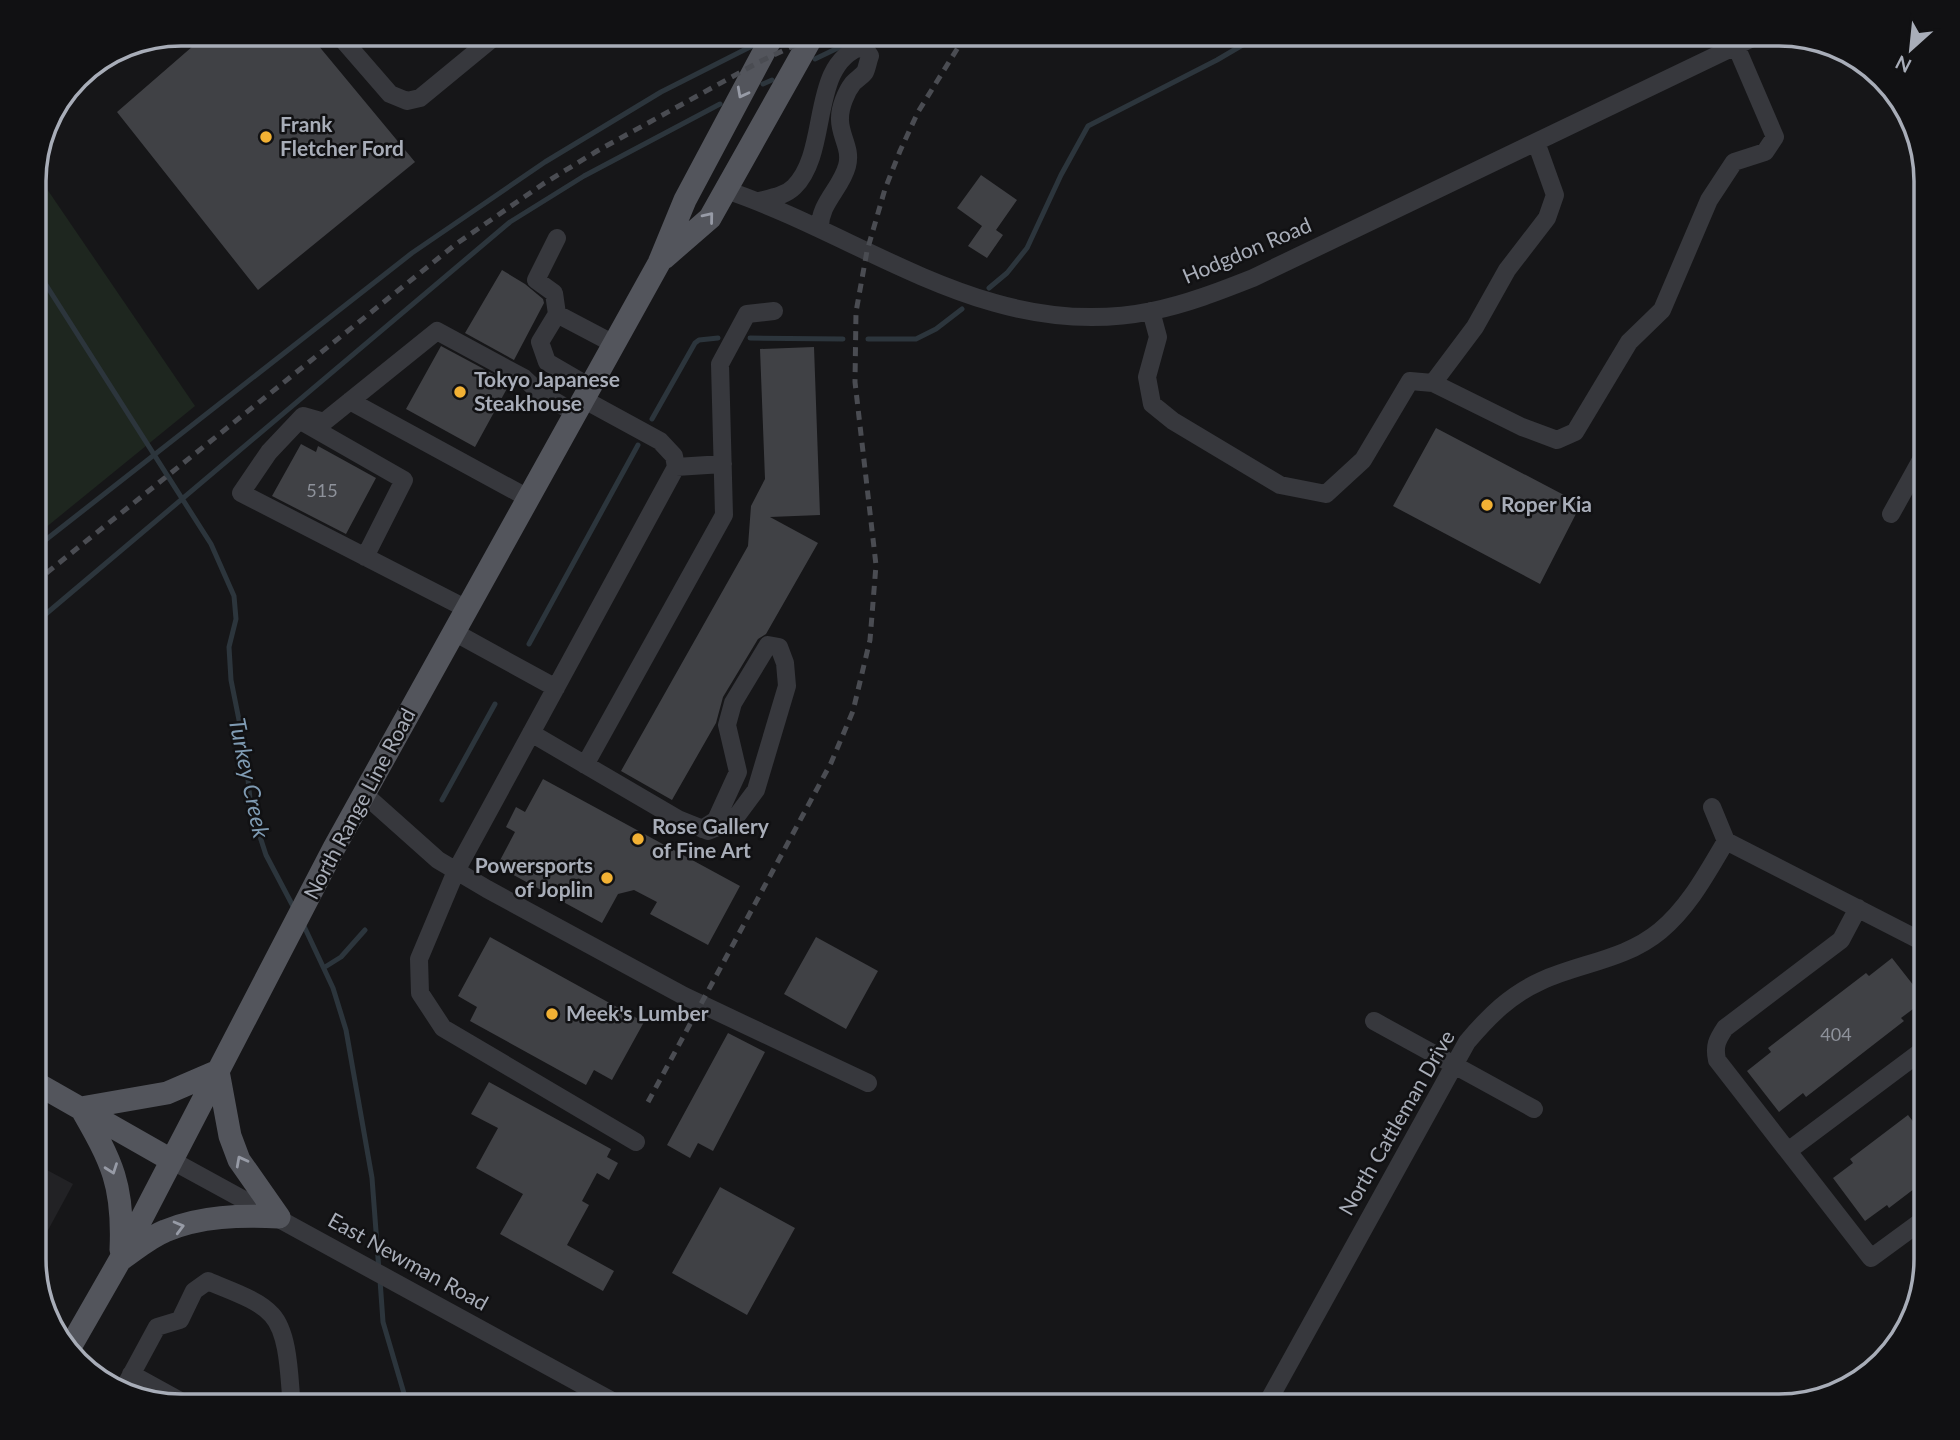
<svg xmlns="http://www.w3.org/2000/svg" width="1960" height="1440" font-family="Lato,sans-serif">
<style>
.built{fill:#222225}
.green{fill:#1e261f}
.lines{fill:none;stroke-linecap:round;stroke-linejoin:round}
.stream{stroke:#2c353c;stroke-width:5}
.building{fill:#404145}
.minor{stroke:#37383d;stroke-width:18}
.major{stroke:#53555c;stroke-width:23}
.rail{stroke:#4a4c52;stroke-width:5;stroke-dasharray:9 7;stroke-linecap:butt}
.oneway{stroke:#979ba6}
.poi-dot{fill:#f2b134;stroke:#111113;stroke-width:2.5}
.labels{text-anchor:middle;stroke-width:5;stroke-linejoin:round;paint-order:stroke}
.number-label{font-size:18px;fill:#8e929b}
.poi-label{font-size:21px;font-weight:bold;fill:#a8adb8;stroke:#111113;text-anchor:start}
.street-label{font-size:21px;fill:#a8adb8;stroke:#111113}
.water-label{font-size:23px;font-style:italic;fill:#7f9bb3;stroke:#111113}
.rim{fill:none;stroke:#a8adb8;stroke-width:3.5}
</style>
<rect width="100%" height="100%" fill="#161618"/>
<path class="built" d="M 34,1163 L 73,1184 L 34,1256 Z"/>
<path class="green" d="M 34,170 L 195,406 L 34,537 Z"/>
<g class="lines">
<path class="stream" d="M 815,59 L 869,33
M 763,84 L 772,80
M 34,266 L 211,544 L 234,596 L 236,619 L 229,647 L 231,680 L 245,750 L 251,809 L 266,855 L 295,910
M 989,288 L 1007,273 L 1027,248 L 1061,175 L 1088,126 L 1217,60 L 1263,33
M 750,338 L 843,339
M 868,339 L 916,339 L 936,329 L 962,309
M 652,419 L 695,343 L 699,340 L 718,338
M 34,549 L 412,253 L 545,162 L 661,92 L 752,46
M 34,624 L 510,222 L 584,176 L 720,104
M 529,644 L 638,445
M 442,800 L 495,704
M 303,924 L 333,988 L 346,1030 L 372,1178 L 379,1271
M 325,967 L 341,957 L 365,930
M 380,1280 L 383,1322 L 408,1407"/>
</g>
<path class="building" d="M 208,33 L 308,33 L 415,162 L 258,290 L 117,112 Z
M 981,175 L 1017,200 L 996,230 L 1003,235 L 987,258 L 968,246 L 982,226 L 957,208 Z
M 502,270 L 525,284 L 543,299 L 544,303 L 514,360 L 465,333 Z
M 441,346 L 510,383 L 475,447 L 406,409 Z
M 814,347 L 820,515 L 770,517 L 818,543 L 766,634 L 758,639 L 723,697 L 716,723 L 672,800 L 621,771 L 748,546 L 751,506 L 765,479 L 760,349 Z
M 1436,428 L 1581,504 L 1540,584 L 1393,506 Z
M 301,444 L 316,452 L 318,446 L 376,478 L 346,534 L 272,496 Z
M 543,779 L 740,886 L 708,945 L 650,914 L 657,902 L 634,890 L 618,894 L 602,923 L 497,866 L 515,832 L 506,827 L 516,807 L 525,812 Z
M 490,937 L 644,1022 L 612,1080 L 594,1070 L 586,1085 L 470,1021 L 477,1007 L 458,996 Z
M 816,937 L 878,971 L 846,1029 L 784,994 Z
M 1892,958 L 1925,1000 L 1901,1018 L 1904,1021 L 1806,1097 L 1803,1093 L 1779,1112 L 1747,1071 L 1771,1052 L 1768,1048 L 1866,973 L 1869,976 Z
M 728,1033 L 765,1052 L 713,1151 L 698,1143 L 690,1158 L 667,1145 Z
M 489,1082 L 611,1149 L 607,1157 L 618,1163 L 609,1180 L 597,1173 L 582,1201 L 589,1205 L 567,1245 L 614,1271 L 603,1291 L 500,1234 L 523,1194 L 476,1168 L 498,1128 L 471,1114 Z
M 1908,1115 L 1915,1124 L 1927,1115 L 1927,1179 L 1889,1208 L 1887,1205 L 1865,1221 L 1833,1178 L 1853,1163 L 1850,1159 Z
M 720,1187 L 795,1228 L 747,1315 L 672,1273 Z"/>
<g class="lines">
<path class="minor" d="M 337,33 L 390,94 L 407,101 L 420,98 L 499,33
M 726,190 C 868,238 992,344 1152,311 C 1187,304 1220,291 1253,278 L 1763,33
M 759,201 C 771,198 785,196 794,187 C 831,150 808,64 863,46 L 870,56 C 868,61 867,68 865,72 C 862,76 857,79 853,83 C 846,92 840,107 840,118 C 839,135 852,148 847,166 C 841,189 819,203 820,229
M 1151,311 L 1158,337 L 1147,377 L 1152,404 L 1173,421 L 1280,485 L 1326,494 L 1363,460 L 1410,381 L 1433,383 L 1522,427 L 1557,440 L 1575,432 L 1629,342 L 1662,310 L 1709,200 L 1734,162 L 1765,152 L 1775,137 L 1736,46
M 557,314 L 554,293 L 536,280 L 557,238
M 1433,383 L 1475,327 L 1507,270 L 1547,218 L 1555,195 L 1536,142
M 590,387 L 547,362 L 540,342 L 557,314 L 614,344
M 583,399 L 660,441 L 674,456 L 676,467 L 456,871 L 419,959 L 420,993 L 443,1028 L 636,1142
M 350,401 L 528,498
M 306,424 L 404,480 L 365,557
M 676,467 L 723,464
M 1891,514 L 1927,449
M 467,609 L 241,493 L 269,452 L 303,416 L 324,422 L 437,331 L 524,378 L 539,392 L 575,413
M 454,632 L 556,688
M 531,733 L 678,819 L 708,831 L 733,821 L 756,790 L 787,686 L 785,663 L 779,647 L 768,645 L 733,703 L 727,725 L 738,772 L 716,820 L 702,829
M 585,765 L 724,515 L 720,364 L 747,314 L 774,311
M 364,794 L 438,860 L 487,889 L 684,996 L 868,1083
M 1726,841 L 1927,944
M 1858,908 L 1841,940 L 1725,1028 C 1717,1040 1714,1046 1717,1060 L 1871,1258 L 1927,1217
M 1374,1021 L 1534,1109
M 1788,1151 L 1927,1047
M 171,1160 L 623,1407
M 131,1374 L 191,1407
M 124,1388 L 157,1327 L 180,1320 L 194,1291 L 208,1281 C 228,1290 258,1299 272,1315 C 290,1335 289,1381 292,1407
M 1265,1407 L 1467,1042 C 1489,1016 1510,995 1541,981 C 1580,963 1625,960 1660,931 C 1689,907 1707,873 1726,841 L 1712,807"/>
<path class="major" d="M 664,258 L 710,218 L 814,33
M 34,1082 L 171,1160
M 121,1250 C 124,1185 112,1162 81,1108 L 167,1093 L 218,1071 L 230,1136 L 239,1160 L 279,1217
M 123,1258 C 136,1249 150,1237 165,1231 C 200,1216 241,1215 279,1217
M 69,1349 L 120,1260 L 334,848 L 659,263 L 685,200 L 774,33"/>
<path class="rail" d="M 34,583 L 456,244 L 543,184 L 597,151 L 759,62 L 821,33
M 648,1102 L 831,763 L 853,711 L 870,640 L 876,565 L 855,382 L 856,312 L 867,251 L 885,189 L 900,151 L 918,112 L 967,33"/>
</g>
<defs><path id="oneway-chevron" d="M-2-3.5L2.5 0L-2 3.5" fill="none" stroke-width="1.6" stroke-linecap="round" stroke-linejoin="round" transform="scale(1.75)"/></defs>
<g class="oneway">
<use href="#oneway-chevron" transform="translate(742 93) rotate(118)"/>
<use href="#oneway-chevron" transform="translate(709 217) rotate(-51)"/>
<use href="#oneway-chevron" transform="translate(241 1161) rotate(-118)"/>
<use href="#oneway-chevron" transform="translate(112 1169) rotate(70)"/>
<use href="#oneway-chevron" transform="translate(179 1227) rotate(-15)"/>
</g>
<g class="poi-dot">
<circle cx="266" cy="137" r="7"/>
<circle cx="460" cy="392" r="7"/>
<circle cx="1487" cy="505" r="7"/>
<circle cx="638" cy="839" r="7"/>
<circle cx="607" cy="878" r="7"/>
<circle cx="552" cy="1014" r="7"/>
</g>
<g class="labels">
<g class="number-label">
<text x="322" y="497">515</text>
<text x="1836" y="1041">404</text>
</g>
<g class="poi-label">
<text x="280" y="132">Frank<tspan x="280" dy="24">Fletcher Ford</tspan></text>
<text x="474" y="387">Tokyo Japanese<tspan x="474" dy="24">Steakhouse</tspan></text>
<text x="1501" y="512">Roper Kia</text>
<text x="652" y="834">Rose Gallery<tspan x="652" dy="24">of Fine Art</tspan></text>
<text x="593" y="873" text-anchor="end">Powersports<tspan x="593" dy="24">of Joplin</tspan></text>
<text x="566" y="1021">Meek's Lumber</text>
</g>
<g class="street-label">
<text transform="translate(1247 251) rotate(-23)" y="7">Hodgdon Road</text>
<text transform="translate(360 804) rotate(-62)" y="7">North Range Line Road</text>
<text transform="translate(1397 1123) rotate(-60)" y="7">North Cattleman Drive</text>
<text transform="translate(408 1262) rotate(29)" y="7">East Newman Road</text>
</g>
<g class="water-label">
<text transform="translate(249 778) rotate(78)" y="8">Turkey Creek</text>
</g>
</g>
<path d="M0 0H1960V1440H0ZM181 46H1779A135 135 0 0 1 1914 181V1259A135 135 0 0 1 1779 1394H181A135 135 0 0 1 46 1259V181A135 135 0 0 1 181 46Z" fill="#111113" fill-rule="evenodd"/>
<path class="rim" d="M181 46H1779A135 135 0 0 1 1914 181V1259A135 135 0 0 1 1779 1394H181A135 135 0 0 1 46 1259V181A135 135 0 0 1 181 46Z"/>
<g transform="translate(1911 49) rotate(207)" stroke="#111113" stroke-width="5" paint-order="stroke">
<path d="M0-5L12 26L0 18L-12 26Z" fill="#a8adb8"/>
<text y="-10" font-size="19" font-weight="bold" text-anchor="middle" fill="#a8adb8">N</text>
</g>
</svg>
